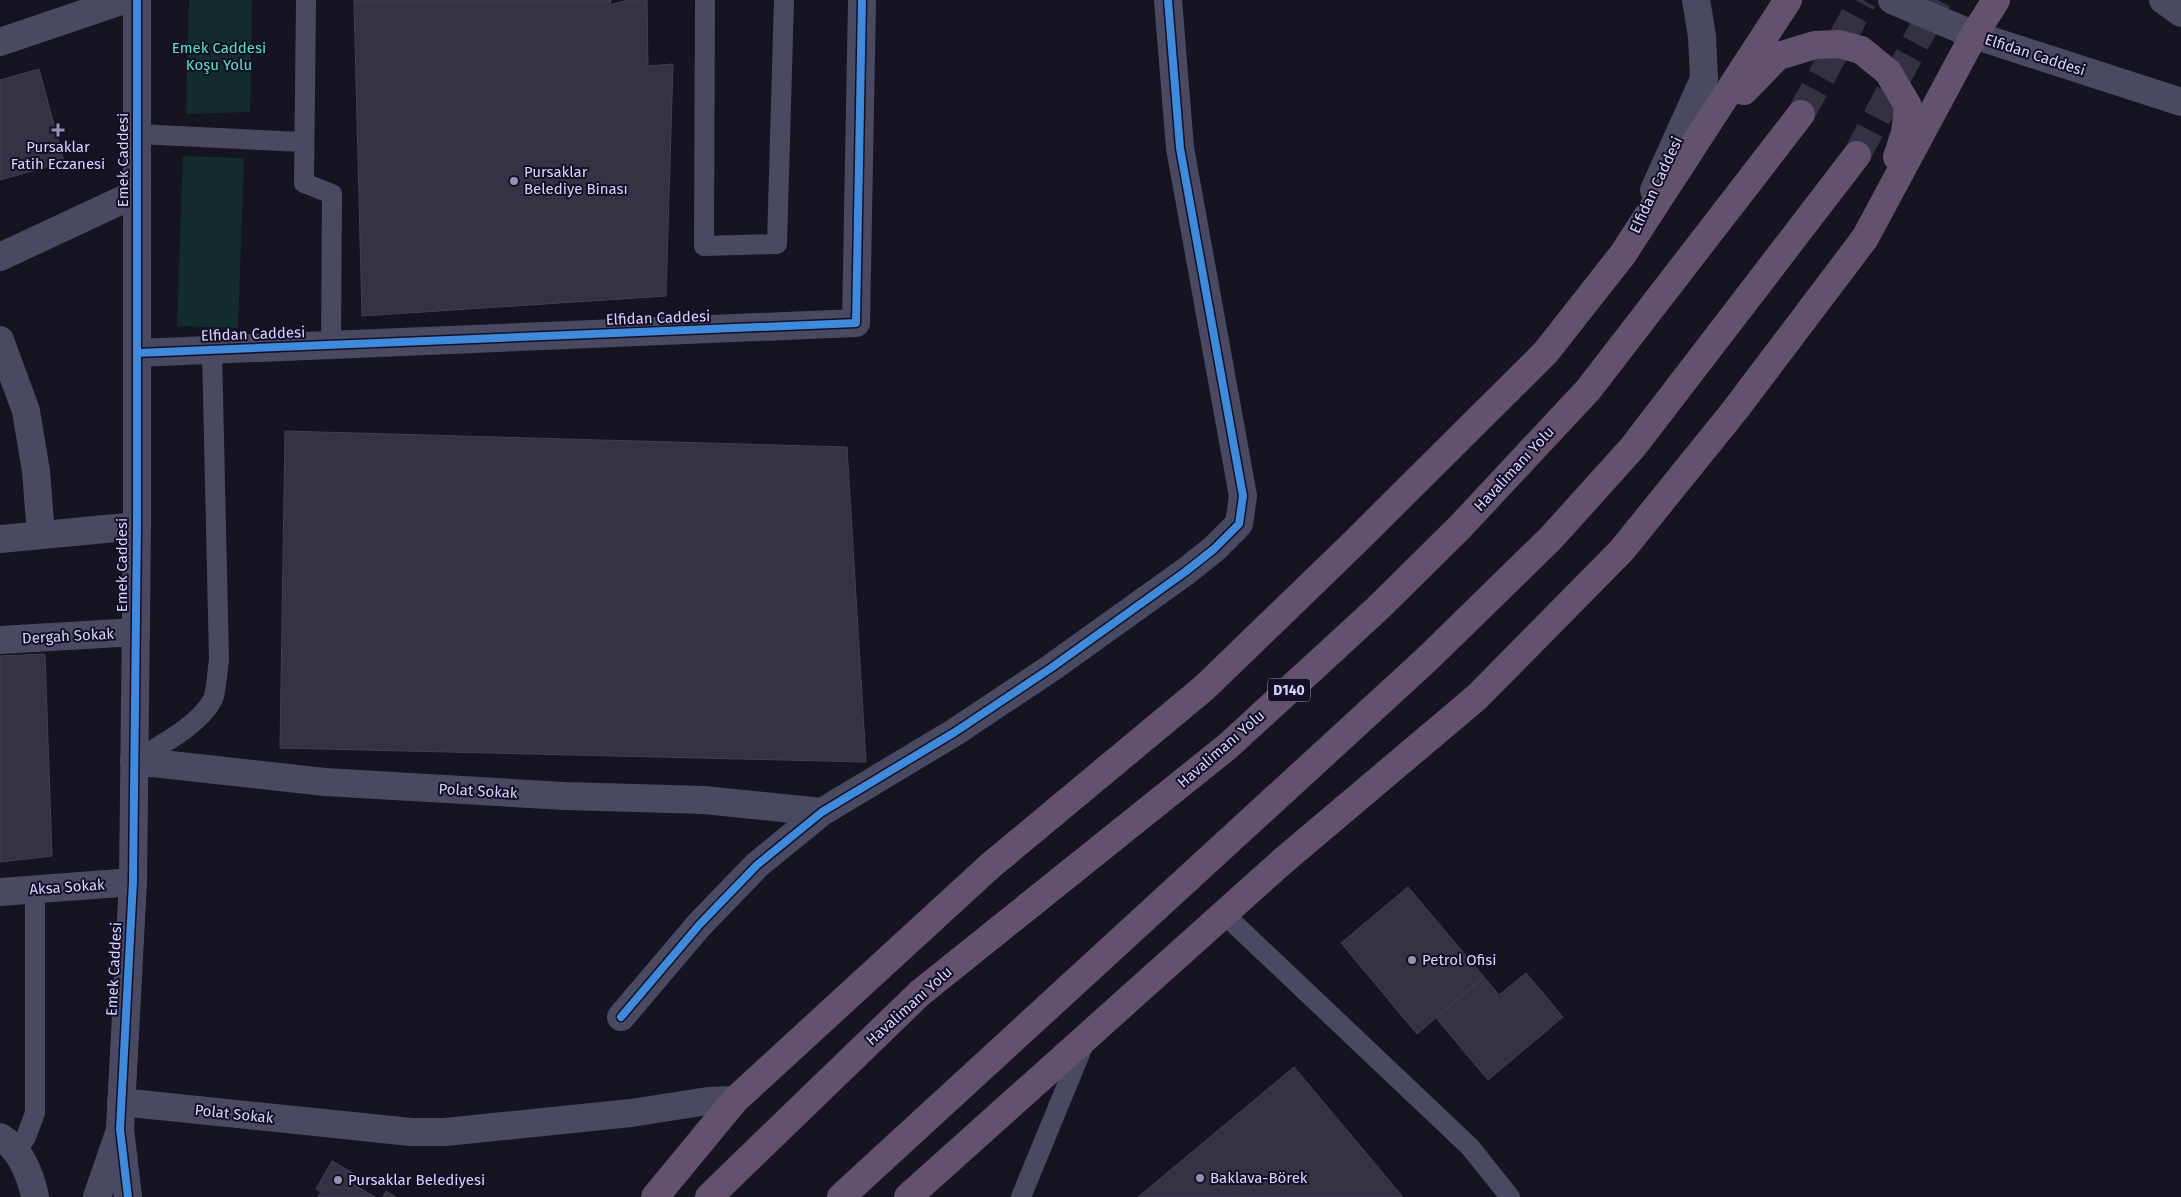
<svg xmlns="http://www.w3.org/2000/svg" width="2181" height="1197" font-family="'Fira Sans',sans-serif">
<style>
.green{fill:#132c2d}
.building{fill:#343243;stroke:#433f54}
.lines{fill:none;stroke-linecap:round;stroke-linejoin:round}
.trunk-tunnel{stroke:#333142;stroke-width:28;stroke-dasharray:28 14;stroke-linecap:butt}
.service{stroke:#4a4962;stroke-width:20}
.minor{stroke:#4a4962;stroke-width:28}
.tertiary{stroke:#4a4962;stroke-width:28}
.trunk{stroke:#62526e;stroke-width:28}
.cycleway-casing{stroke:#130f26;stroke-width:11}
.cycleway{stroke:#408adc;stroke-width:8}
.poi-dot{fill:#9591b1;stroke:#130f26;stroke-width:2}
.labels{text-anchor:middle;stroke-width:4;stroke-linejoin:round;paint-order:stroke}
.shield{fill:#130f26;stroke:#9e99be;stroke-width:1}
.shield-label{font-size:14px;font-weight:bold;fill:#d9d4ff}
.park-label{font-size:15px;fill:#5fe0c0;stroke:#130f26}
.street-label{font-size:15px;fill:#d9d4ff;stroke:#130f26}
.poi-label{font-size:15px;fill:#d9d4ff;stroke:#130f26;text-anchor:start}
</style>
<rect width="100%" height="100%" fill="#161421"/>
<path class="green" d="M 189,0 L 252,0 L 250,112 L 186,114 Z
M 183,156 L 244,158 L 238,328 L 177,326 Z"/>
<path class="building" d="M 354,0 L 611,0 L 610,5 L 628,0 L 647,0 L 648,66 L 673,64 L 666,296 L 362,316 Z
M 39,69 L 64,162 L 0,180 L 0,80 Z
M 285,431 L 847,447 L 866,762 L 280,748 Z
M 45,654 L 52,856 L 0,862 L 0,656 Z
M 1408,887 L 1484,977 L 1417,1034 L 1341,943 Z
M 1526,973 L 1563,1017 L 1488,1080 L 1436,1018 L 1484,977 L 1499,995 Z
M 1294,1067 L 1403,1197 L 1138,1197 Z
M 332,1161 L 358,1176 L 353,1184 L 375,1197 L 318,1197 L 321,1192 L 316,1189 Z
M 386,1191 L 396,1197 L 383,1197 Z"/>
<g class="lines">
<path class="trunk-tunnel" d="M 1801,114 L 1863,0
M 1857,155 L 1938,0"/>
<path class="service" d="M 306,0 L 304,183 L 332,194 L 331,345
M 705,0 L 704,246 L 777,244 L 784,0
M 137,134 L 303,142
M 134,761 C 159,746 200,725 213,699 C 217,688 217,672 219,660 L 212,350
M 1224,914 L 1470,1147 L 1510,1197
M 16,1152 L 26,1137 L 35,1113 L 35,889
M 1021,1197 L 1086,1039"/>
<path class="minor" d="M 0,42 L 124,0
M 0,340 L 26,411 L 36,471 L 41,535
M 137,353 L 856,323 L 862,0
M 0,539 L 137,526
M 0,640 L 136,632
M 134,761 L 325,782 L 565,796 L 704,800 L 822,812
M 0,892 L 133,882
M 621,1017 L 700,924 L 757,865 L 822,812 L 955,732 L 1051,668 L 1185,572 L 1214,549 L 1239,524 L 1243,496 L 1180,148 L 1168,0
M 121,1102 L 411,1132 L 445,1132 L 631,1113 L 708,1101 L 735,1100
M 0,1137 C 20,1148 31,1176 35,1197"/>
<path class="tertiary" d="M 1892,0 L 1974,35 L 2181,102
M 2163,0 L 2181,13
M 1654,190 L 1704,79 L 1702,36 L 1696,0
M 0,257 L 137,193
M 97,1197 L 119,1133
M 128,1197 L 120,1129 L 133,882 L 137,526 L 137,0"/>
<path class="trunk" d="M 1744,91 L 1778,56 L 1815,45 L 1839,44 L 1861,50 L 1888,72 L 1908,106 L 1905,133 L 1897,157
M 655,1197 L 735,1100 L 990,866 L 1204,688 L 1354,543 L 1546,352 L 1623,254 L 1788,0
M 709,1197 L 920,993 L 1228,746 L 1377,609 L 1460,527 L 1588,390 L 1801,114
M 841,1197 L 1426,660 L 1551,538 L 1633,447 L 1857,155
M 908,1197 L 1284,860 L 1477,697 L 1622,550 L 1735,410 L 1865,238 L 1974,35 L 1996,0"/>
<g class="cycleway-casing">
<path id="cycleway" d="M 137,353 L 856,323 L 862,0
M 621,1017 L 700,924 L 757,865 L 822,812 L 955,732 L 1051,668 L 1185,572 L 1214,549 L 1239,524 L 1243,496 L 1180,148 L 1168,0
M 128,1197 L 120,1129 L 133,882 L 137,526 L 137,0"/>
</g>
<use href="#cycleway" class="cycleway"/>
</g>
<g class="poi-dot">
<path d="M55.5 122.5h5v5h5v5h-5v5h-5v-5h-5v-5h5z"/>
<circle cx="514" cy="181" r="5"/>
<circle cx="1412" cy="960" r="5"/>
<circle cx="1200" cy="1178" r="5"/>
<circle cx="338" cy="1180" r="5"/>
</g>
<g class="labels">
<rect class="shield" x="1268" y="678.5" width="42" height="23" rx="4"/>
<g class="shield-label">
<text x="1289" y="695">D140</text>
</g>
<g class="park-label">
<text x="219" y="53">Emek Caddesi<tspan x="219" dy="17">Koşu Yolu</tspan></text>
</g>
<g class="street-label">
<text transform="translate(2035 55) rotate(18)" y="5">Elfidan Caddesi</text>
<text transform="translate(123 160) rotate(-90)" y="5">Emek Caddesi</text>
<text transform="translate(1656 185) rotate(-65)" y="5">Elfidan Caddesi</text>
<text transform="translate(658 318) rotate(-2)" y="5">Elfidan Caddesi</text>
<text transform="translate(253 334) rotate(-2)" y="5">Elfidan Caddesi</text>
<text transform="translate(1514 469) rotate(-47)" y="5">Havalimanı Yolu</text>
<text transform="translate(122 565) rotate(-90)" y="5">Emek Caddesi</text>
<text transform="translate(68 636) rotate(-3)" y="5">Dergah Sokak</text>
<text transform="translate(1221 749) rotate(-41)" y="5">Havalimanı Yolu</text>
<text transform="translate(478 791) rotate(3)" y="5">Polat Sokak</text>
<text transform="translate(67 887) rotate(-4)" y="5">Aksa Sokak</text>
<text transform="translate(114 969) rotate(-87)" y="5">Emek Caddesi</text>
<text transform="translate(909 1006) rotate(-42)" y="5">Havalimanı Yolu</text>
<text transform="translate(234 1114) rotate(6)" y="5">Polat Sokak</text>
</g>
<g class="poi-label">
<text x="58" y="152" text-anchor="middle">Pursaklar<tspan x="58" dy="17">Fatih Eczanesi</tspan></text>
<text x="524" y="177">Pursaklar<tspan x="524" dy="17">Belediye Binası</tspan></text>
<text x="1422" y="965">Petrol Ofisi</text>
<text x="1210" y="1183">Baklava-Börek</text>
<text x="348" y="1185">Pursaklar Belediyesi</text>
</g>
</g>
</svg>
